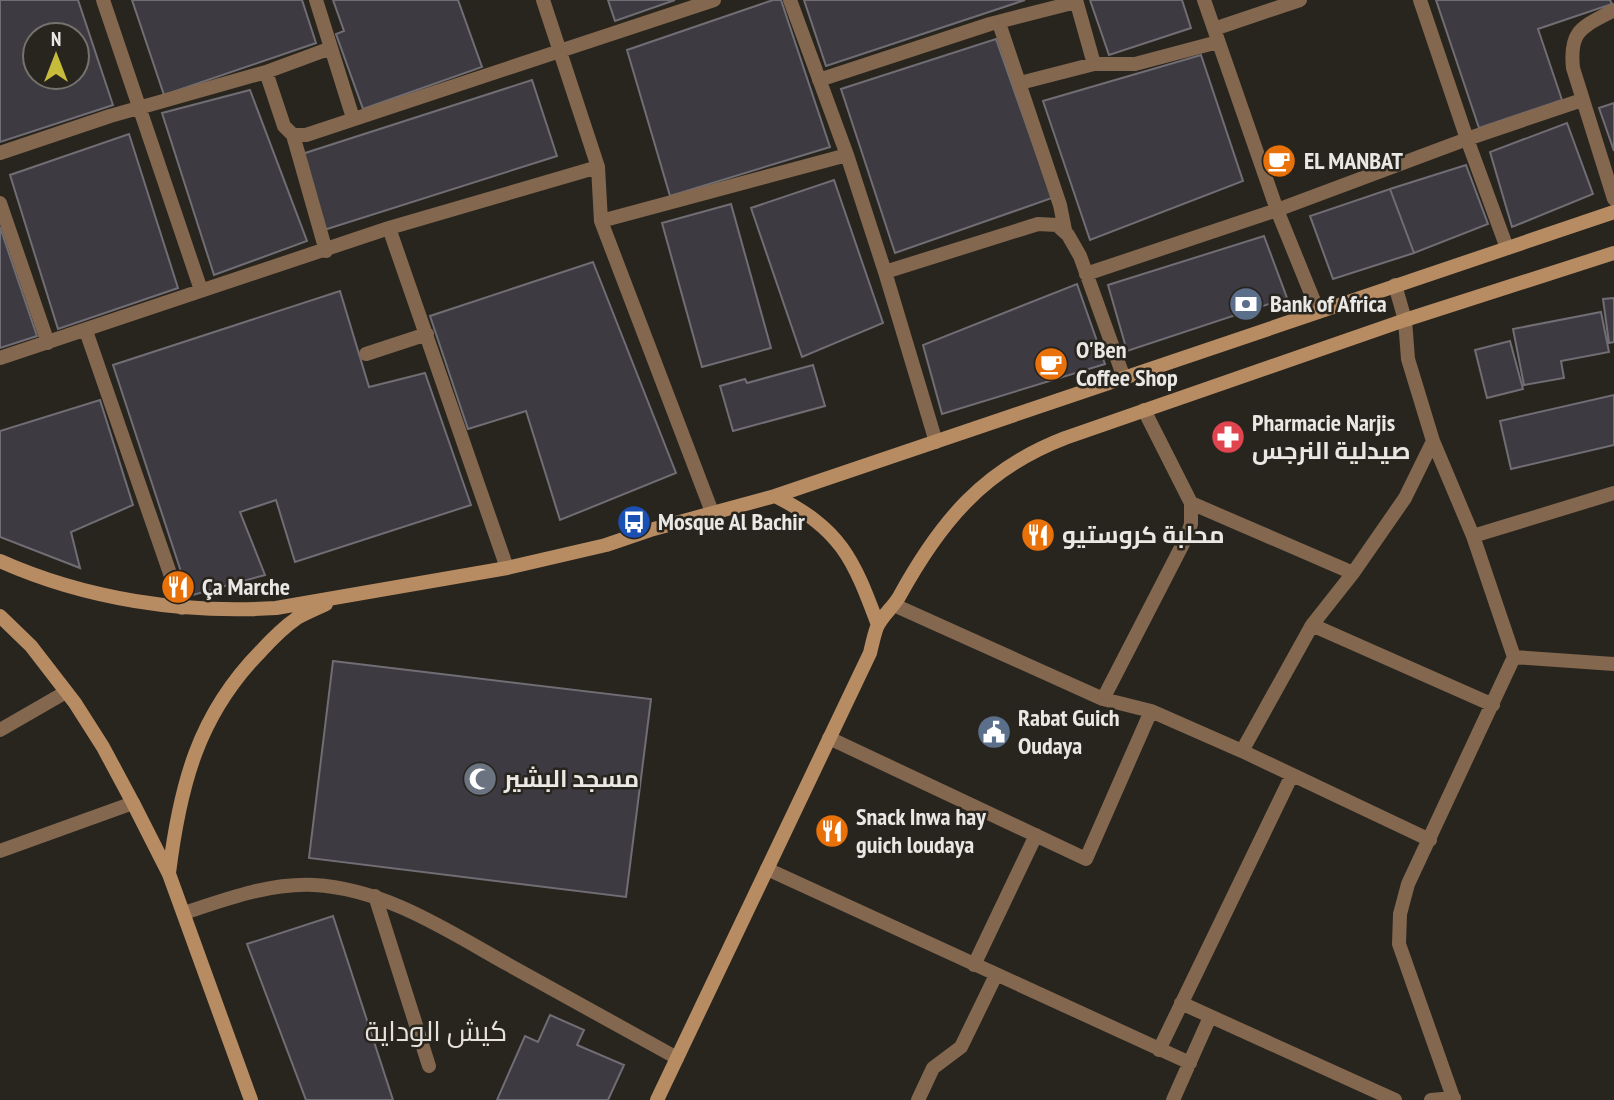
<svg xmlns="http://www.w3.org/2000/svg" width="1614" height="1100" font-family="'PT Sans Narrow',Cairo,sans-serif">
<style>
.building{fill:#3d3b41;stroke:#706d74;stroke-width:2;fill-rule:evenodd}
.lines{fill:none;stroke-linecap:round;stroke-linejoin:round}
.lane{stroke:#83674e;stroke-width:14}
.street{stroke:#83674e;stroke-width:14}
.secondary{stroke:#b88c63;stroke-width:14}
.labels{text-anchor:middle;stroke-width:5;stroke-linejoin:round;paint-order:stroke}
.poi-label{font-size:24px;font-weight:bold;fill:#eae8e4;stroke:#28251f;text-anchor:start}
.quarter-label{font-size:28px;fill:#e6e1da;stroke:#28251f}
</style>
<rect width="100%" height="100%" fill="#28251f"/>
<path class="building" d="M 0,0 L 78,0 L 113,105 L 0,142 ZM 35,35 L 77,35 L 77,77 L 35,77 Z
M 132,0 L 302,0 L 316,43 L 164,95 Z
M 333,0 L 458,0 L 482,67 L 363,109 L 336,34 L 344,31 Z
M 608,0 L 675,0 L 615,21 Z
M 773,0 L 781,0 L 830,147 L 670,196 L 627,50 Z
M 804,0 L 1025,0 L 826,66 Z
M 1090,0 L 1182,0 L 1191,28 L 1109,55 Z
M 1436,0 L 1610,0 L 1612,4 L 1538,29 L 1562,100 L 1479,128 Z
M 996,39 L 1052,198 L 895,253 L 841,89 Z
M 1201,55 L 1243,181 L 1090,240 L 1043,101 Z
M 532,80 L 557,156 L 324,230 L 299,155 Z
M 250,90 L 307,241 L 214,275 L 162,113 Z
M 1614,103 L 1614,151 L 1599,108 Z
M 1567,123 L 1593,194 L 1512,227 L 1490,152 Z
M 129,134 L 178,288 L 58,329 L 10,175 Z
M 1466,165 L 1488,224 L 1414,253 L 1390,189 Z
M 834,180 L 883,323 L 802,357 L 751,208 Z
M 1390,189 L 1414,253 L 1333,279 L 1310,216 Z
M 731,204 L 771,348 L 702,367 L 662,223 Z
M 0,227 L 37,336 L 0,348 Z
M 1264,236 L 1287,298 L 1127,351 L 1108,285 Z
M 593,262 L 676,473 L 560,520 L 526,411 L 468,429 L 430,316 Z
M 1077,284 L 1105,364 L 942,414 L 923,345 Z
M 340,291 L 369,387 L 425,373 L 471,505 L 295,562 L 276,500 L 240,512 L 265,575 L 189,596 L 113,365 Z
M 1614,298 L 1614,342 L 1609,343 L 1603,299 Z
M 1601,312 L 1609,352 L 1561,361 L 1564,378 L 1524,385 L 1513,329 Z
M 1510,341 L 1523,389 L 1487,398 L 1475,350 Z
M 813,365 L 825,406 L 733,431 L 720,386 L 745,379 L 747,383 Z
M 1614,395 L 1614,445 L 1511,469 L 1500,421 Z
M 100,400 L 133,505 L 71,532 L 80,568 L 0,537 L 0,431 Z
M 333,661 L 651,699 L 626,897 L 309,858 Z
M 333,916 L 393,1100 L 306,1100 L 247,944 Z
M 550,1015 L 584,1030 L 577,1045 L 624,1065 L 608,1100 L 497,1100 L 525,1036 L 538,1042 Z"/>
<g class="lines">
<path class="lane" d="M 375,896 L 429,1066"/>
<path class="street" d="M 103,0 L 201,290
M 316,0 L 353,118
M 543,0 L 598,167 L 601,221 L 712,512
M 790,0 L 847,155
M 1076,0 L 1094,64
M 1204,0 L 1277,210 L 1318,311
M 1420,0 L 1467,139 L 1507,248
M 1614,10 C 1583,27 1569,29 1573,68 L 1614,199
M 999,23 L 1060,205 L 1065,230
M 1214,29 L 1300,0
M 266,72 L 331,48
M 819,80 L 990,24 L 1076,2
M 1020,83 L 1094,64 L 1135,64 L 1218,42
M 293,135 L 326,251
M 0,153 L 110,116 L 266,72 L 284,126 L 293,135 L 306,135 L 714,0
M 0,203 L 48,343
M 601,221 L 847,155 L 885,272 L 936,442
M 389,228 L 507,568
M 885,272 L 1038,224 L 1057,225 L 1068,235 L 1080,256 L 1124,378
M 1086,274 L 1277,210 L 1467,139 L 1582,100
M 1395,285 L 1405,320 L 1408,359 L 1433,441 L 1473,536 L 1514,657 L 1408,884 L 1400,914 L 1399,944 L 1454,1100
M 86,331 L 182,608
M 366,354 L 427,334
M 0,358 L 389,228 L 598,167
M 1191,503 L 1353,573
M 1473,536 L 1614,493
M 894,605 L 1103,699 L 1151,711 L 1242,751 L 1430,840
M 1312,625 L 1493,705
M 1514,657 L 1614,664
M 1103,699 L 1187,536 L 1191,524 L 1191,503 L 1144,410
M 0,730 L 66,692
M 829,738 L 1086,859 L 1151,711
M 1242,751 L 1312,625 L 1353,573 L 1405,498 L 1433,441
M 0,851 L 133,803
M 767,869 L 1190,1063
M 184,913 C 226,899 269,883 314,885 C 386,889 448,931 509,965 C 565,996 621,1027 677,1058
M 974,965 L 1036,835
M 1181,1003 L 1395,1100
M 1159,1050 L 1292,775
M 918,1100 L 933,1068 L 961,1047 L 996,975
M 1173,1100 L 1210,1017
M 1431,1100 L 1454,1098"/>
<path class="secondary" d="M 775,496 C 841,529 853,558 878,625
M 0,561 C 85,599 183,614 276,608 L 507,568 L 606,545 L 650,530 L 775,496 L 1614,212
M 0,616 L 31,646 L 75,703 L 103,747 L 133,803 L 169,874 L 251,1100
M 169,873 C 180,785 198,715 261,651 C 272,639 284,627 297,618 C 306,613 316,609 326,604
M 657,1100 L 870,653 C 872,645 874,635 877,627 C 882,616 893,607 899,597 C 940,522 984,469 1065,438 L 1405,320 L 1614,253"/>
</g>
<defs>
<g id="cafe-disc" transform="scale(1.75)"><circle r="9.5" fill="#e8710a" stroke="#28251f"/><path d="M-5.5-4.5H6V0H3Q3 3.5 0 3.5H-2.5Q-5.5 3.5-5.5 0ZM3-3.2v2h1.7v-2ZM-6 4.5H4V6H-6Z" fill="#fff"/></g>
<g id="bank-disc" transform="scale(1.75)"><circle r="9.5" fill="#5c6f8a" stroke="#28251f"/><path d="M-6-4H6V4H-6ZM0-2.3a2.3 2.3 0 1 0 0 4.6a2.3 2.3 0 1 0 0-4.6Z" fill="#fff"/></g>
<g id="pharmacy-disc" transform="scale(1.75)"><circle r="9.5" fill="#e0444e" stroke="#28251f"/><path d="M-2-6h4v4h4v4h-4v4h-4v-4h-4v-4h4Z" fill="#fff"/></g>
<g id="bus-disc" transform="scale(1.75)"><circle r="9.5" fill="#1a4fb4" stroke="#28251f"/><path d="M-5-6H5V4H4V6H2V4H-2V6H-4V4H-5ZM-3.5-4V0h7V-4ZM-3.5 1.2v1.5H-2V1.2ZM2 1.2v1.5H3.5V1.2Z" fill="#fff"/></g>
<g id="restaurant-disc" transform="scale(1.75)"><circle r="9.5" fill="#e8710a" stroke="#28251f"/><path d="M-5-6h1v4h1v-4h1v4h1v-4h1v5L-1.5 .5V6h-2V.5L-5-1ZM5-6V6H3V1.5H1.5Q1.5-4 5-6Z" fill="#fff"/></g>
<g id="civic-disc" transform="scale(1.75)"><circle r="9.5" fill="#5c6f8a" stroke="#28251f"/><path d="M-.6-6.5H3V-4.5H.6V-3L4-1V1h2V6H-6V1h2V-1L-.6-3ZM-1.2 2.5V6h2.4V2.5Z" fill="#fff"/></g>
<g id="mosque-disc" transform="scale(1.75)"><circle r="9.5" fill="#6b7280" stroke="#28251f"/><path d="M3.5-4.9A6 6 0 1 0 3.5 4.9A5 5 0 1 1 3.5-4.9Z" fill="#fff"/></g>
</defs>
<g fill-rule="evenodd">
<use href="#cafe-disc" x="1279" y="161"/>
<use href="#bank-disc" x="1246" y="304"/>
<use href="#cafe-disc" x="1051" y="364"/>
<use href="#pharmacy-disc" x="1228" y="437"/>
<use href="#bus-disc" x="634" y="522"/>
<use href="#restaurant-disc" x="1038" y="535"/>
<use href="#restaurant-disc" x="178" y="587"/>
<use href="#civic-disc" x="994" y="732"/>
<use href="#mosque-disc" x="480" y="779"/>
<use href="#restaurant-disc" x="832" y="831"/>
</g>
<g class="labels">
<g class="poi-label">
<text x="1304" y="169">EL MANBAT</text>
<text x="1270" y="312">Bank of Africa</text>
<text x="1076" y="358">O'Ben<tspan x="1076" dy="28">Coffee Shop</tspan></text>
<text x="1252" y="431">Pharmacie Narjis<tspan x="1252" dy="28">صيدلية النرجس</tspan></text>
<text x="658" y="530">Mosque Al Bachir</text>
<text x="1062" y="543">محلبة كروستيو</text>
<text x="202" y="595">Ça Marche</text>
<text x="1018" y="726">Rabat Guich<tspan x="1018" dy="28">Oudaya</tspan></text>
<text x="504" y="787">مسجد البشير</text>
<text x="856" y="825">Snack Inwa hay<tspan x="856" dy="28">guich loudaya</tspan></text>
</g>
<g class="quarter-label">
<text x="436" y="1041">كيش الوداية</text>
</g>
</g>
<g transform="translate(56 56)"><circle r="33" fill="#28251f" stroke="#76736e" stroke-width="2"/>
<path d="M0-5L12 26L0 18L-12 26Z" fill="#c7bb3c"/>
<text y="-10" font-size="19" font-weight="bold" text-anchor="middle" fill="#eae8e4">N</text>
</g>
</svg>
